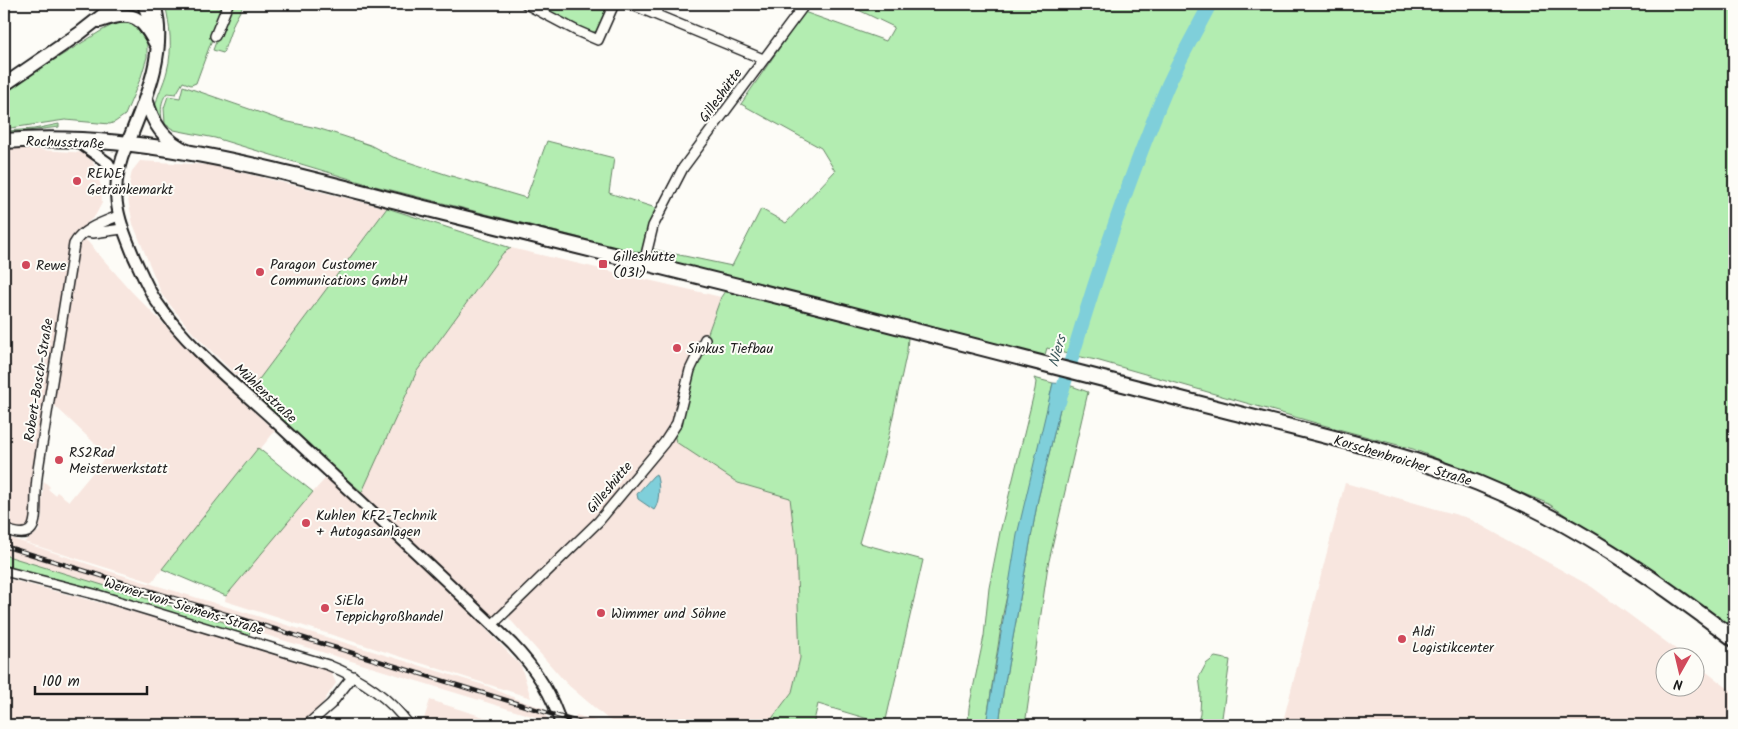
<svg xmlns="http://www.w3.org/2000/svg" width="1738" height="729" font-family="Kalam,sans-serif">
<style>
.built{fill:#f8e6df}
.green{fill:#b3edb1;stroke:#688466}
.water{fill:#7fcfda;stroke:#57878e}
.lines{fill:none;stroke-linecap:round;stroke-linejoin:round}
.river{stroke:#7fcfda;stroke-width:14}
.minor-casing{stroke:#1c1c1c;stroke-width:12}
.tertiary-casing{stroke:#1c1c1c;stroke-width:14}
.secondary-casing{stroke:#1c1c1c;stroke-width:16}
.primary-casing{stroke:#1c1c1c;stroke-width:18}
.minor{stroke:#fdfcf7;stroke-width:9}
.tertiary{stroke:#fdfcf7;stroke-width:10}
.secondary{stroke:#fdfcf7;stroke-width:12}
.primary{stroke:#fdfcf7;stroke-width:14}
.rail-casing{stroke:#1c1c1c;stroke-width:4.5}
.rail{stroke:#fdfcf7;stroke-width:2.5;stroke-dasharray:8;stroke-linecap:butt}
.poi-dot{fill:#d1495b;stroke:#fdfcf7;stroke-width:2}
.labels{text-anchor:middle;stroke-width:4;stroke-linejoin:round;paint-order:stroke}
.street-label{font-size:14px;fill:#1c1c1c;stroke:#fdfcf7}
.poi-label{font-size:14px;fill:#1c1c1c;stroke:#fdfcf7;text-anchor:start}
.water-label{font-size:15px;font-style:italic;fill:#3f5b5e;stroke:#fdfcf7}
</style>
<rect width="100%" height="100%" fill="#fdfcf7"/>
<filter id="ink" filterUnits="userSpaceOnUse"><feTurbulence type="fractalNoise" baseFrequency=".02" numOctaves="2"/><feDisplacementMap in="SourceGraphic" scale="10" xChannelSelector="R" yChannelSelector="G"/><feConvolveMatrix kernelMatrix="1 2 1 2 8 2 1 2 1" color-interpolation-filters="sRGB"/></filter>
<g filter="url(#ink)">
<path class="built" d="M 4,146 L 41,150 L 87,153 L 91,156 L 101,186 L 102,203 L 95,216 L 77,232 L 88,242 L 131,291 L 211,372 L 275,431 L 152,582 L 24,542 L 39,531 L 42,517 L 42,500 L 44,481 L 50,487 L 48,489 L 55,495 L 57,492 L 69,501 L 107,455 L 54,405 L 55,381 L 46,384 L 31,494 L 31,522 L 19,533 L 4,527 Z
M 140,161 L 211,165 L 387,208 L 251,390 L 192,332 L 162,295 L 133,224 L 127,195 L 132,171 Z
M 511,248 L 721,297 L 689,386 L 737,483 L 790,498 L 796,549 L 800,658 L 792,692 L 767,725 L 620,725 L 609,720 L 567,684 L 507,616 L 500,610 L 484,627 L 521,666 L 531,698 L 225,601 L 226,596 L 294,513 L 334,469 L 362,491 L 417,371 L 503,253 Z
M 1345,483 L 1468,518 L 1592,587 L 1685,656 L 1666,656 L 1666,686 L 1696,686 L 1696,664 L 1734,693 L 1734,725 L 1282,725 Z
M 4,536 L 112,572 L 487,686 L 524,702 L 543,708 L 548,721 L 4,555 Z
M 4,578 L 109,605 L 312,664 L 331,672 L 336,683 L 318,710 L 305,725 L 4,725 Z
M 430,700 L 509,725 L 422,725 Z
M 576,715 L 609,725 L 574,725 Z"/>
<path class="green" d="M 165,4 L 225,4 L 196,83 L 191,85 L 183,82 L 176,94 L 167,93 C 160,102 161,110 162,121 L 155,108 C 157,95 164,84 167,71 C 173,49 170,25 165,4 Z
M 230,4 L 244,4 L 234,22 L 223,53 L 213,50 Z
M 533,4 L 609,4 L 598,31 L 589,33 Z
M 846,4 L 1206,4 L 1152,110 L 1122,186 L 1067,354 L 1047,348 L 1044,358 L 656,262 L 651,249 L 732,266 L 761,209 L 786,223 L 835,171 L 821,148 L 741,104 L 804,12 L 886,41 L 894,27 Z
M 1215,4 L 1734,4 L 1734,630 L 1549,504 L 1413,449 L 1323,425 L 1096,360 L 1076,356 C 1101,275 1126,194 1159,116 C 1175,77 1195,40 1215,4 Z
M 128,20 L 145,33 L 147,45 L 147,57 L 141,77 L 125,115 L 115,122 L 110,124 L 65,120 L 4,129 L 4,91 L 101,31 L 118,22 Z
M 183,86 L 284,121 L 317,128 L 343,136 L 370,145 L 393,157 L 448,175 L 526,198 L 547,141 L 614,158 L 609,193 L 659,209 L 645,237 L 644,253 L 633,254 L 577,237 L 367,184 L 215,138 L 174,130 L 165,124 L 164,108 L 168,96 L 180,98 Z
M 59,124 L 59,127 L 4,134 L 4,132 L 7,131 L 34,129 Z
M 387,208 L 511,248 L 503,253 L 417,371 L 362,492 L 321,457 L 251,390 Z
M 725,291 L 908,337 L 907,351 L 887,444 L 859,543 L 923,560 L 885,724 L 818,704 L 813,725 L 767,725 L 792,692 L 800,658 L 796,549 L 790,498 L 738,483 L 676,442 L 673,430 L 721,297 Z
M 1034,378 L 1053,383 L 1003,614 L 986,725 L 968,725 L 969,708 L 984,636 L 989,588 L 1000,532 L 1035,389 L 1036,382 Z
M 1066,384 L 1088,392 L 1048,565 L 1025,725 L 999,725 L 1003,693 L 1038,499 Z
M 258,448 L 313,492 L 226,596 L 162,569 Z
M 4,555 L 250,630 L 249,636 C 168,612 87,584 4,567 Z
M 1215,657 L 1230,660 L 1221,725 L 1197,725 L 1200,714 L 1201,692 L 1199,677 L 1206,664 Z"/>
<path class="water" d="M 1053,383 L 1066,384 L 1038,499 L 1003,693 L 999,725 L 986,725 L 1017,535 Z
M 656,474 C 660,484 660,502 654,510 L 638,499 L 637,494 L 653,476 Z"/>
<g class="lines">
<path class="river" d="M 1059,402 C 1090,294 1124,188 1168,85 C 1181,57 1196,31 1210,4"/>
<g class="minor-casing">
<path id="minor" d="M 526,4 L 577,31 L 598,40 L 614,4
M 630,4 L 763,59
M 655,14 L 660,4
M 215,36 L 228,4
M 86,232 L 93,233 L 122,229
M 644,263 L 653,226 L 683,168 L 805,4
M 4,529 C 40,544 35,518 36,493 C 36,481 38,469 40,457 L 74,244 C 82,229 103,222 118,216
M 4,571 L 98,595 L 328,665 C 361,678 388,696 409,725
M 492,625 L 599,521 L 664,443 L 677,423 L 690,370 L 705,339
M 307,725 L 331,704 L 353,676"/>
</g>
<g class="tertiary-casing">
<path id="tertiary" d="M 77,141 L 108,163 L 116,177
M 127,145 C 108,190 116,213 134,257 C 141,272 147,287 156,301 C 187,347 237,386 278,424 C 356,497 435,569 512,644 C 535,668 552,693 561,725"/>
</g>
<g class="secondary-casing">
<path id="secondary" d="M 144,4 L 152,26
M 100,21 C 134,9 141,17 157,46
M 4,85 L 80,33 L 117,4
M 146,98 C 152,123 164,141 189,152
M 127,145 C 145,101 168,52 154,4"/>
</g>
<g class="primary-casing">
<path id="primary" d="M 4,141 C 141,130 277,171 408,204 C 550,239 692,274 834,310 C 966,344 1099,378 1232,412 C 1312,433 1401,452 1478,483 C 1572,521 1654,578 1734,639"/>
</g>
<use href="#minor" class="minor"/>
<use href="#tertiary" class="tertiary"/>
<use href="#secondary" class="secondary"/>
<use href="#primary" class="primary"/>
<g class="rail-casing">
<path id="rail" d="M 4,546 L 587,725"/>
</g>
<use href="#rail" class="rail"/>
</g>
</g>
<g class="poi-dot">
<circle cx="77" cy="181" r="5"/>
<rect x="598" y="259" width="10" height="10" rx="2.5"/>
<circle cx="26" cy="265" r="5"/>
<circle cx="260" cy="272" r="5"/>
<circle cx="677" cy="348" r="5"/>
<circle cx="59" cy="460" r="5"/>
<circle cx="306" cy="523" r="5"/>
<circle cx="325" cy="608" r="5"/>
<circle cx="601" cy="613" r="5"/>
<circle cx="1402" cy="639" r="5"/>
</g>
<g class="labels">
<g class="street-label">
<text transform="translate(720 95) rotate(-54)" y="5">Gilleshütte</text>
<text transform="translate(65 142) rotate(2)" y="5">Rochusstraße</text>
<text transform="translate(38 380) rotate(-81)" y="5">Robert-Bosch-Straße</text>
<text transform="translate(266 393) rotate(43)" y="5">Mühlenstraße</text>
<text transform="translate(1403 460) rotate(17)" y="5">Korschenbroicher Straße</text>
<text transform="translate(609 487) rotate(-50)" y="5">Gilleshütte</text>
<text transform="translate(184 606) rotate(17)" y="5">Werner-von-Siemens-Straße</text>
</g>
<g class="poi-label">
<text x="87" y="178">REWE<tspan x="87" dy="16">Getränkemarkt</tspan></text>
<text x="613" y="261">Gilleshütte<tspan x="613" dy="16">(031)</tspan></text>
<text x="270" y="269">Paragon Customer<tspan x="270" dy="16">Communications GmbH</tspan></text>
<text x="36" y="270">Rewe</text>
<text x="687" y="353">Sinkus Tiefbau</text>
<text x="69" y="457">RS2Rad<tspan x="69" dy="16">Meisterwerkstatt</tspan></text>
<text x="316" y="520">Kuhlen KFZ-Technik<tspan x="316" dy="16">+ Autogasanlagen</tspan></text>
<text x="335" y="605">SiEla<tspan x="335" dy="16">Teppichgroßhandel</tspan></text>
<text x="611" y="618">Wimmer und Söhne</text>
<text x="1412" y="636">Aldi<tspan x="1412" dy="16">Logistikcenter</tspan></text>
</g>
<g class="water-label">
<text transform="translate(1057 351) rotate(-74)" y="5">Niers</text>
</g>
</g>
<rect width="1738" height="729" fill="none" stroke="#fdfcf7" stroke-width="20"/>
<rect x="10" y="10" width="1718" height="709" fill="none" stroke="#1c1c1c" stroke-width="2" filter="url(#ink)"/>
<g transform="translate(1680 672) rotate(188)"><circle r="24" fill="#fdfcf7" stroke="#a3a29f"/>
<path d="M0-4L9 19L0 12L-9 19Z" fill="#d1495b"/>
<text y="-8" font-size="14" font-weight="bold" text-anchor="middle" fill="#1c1c1c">N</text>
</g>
<path d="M35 686v8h112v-8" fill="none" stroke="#1c1c1c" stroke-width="2.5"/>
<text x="42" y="686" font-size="15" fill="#1c1c1c" stroke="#fdfcf7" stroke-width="4" paint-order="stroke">100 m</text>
</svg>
